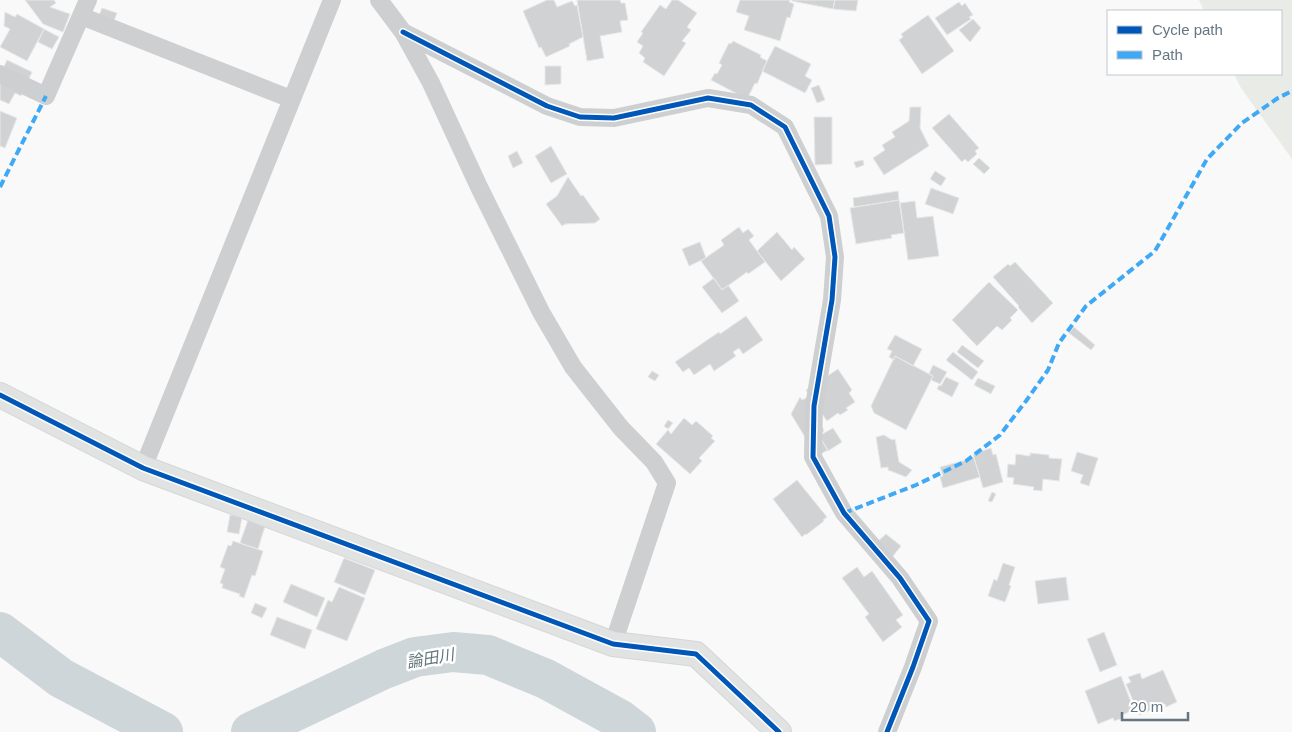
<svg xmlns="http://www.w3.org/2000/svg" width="1292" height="732" font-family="Arial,'Noto Sans JP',sans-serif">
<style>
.green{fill:#e8ebe6}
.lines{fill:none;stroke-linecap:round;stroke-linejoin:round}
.river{stroke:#ced6d9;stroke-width:40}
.building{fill:#d0d2d3;stroke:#e8e8e8}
.secondary-casing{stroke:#d5d6d7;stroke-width:26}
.street{stroke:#cecfd0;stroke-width:18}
.secondary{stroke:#e1e2e2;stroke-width:24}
.quiet{stroke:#3fa9f5;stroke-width:4;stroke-dasharray:8 4;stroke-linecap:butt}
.cycleway-casing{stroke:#fff;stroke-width:8}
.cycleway{stroke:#0057b8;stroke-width:5}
.labels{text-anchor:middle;stroke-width:5;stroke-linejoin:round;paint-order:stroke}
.water-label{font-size:16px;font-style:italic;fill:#60757c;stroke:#fff}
</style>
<rect width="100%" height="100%" fill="#f9f9f9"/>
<path class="green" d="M 1199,0 L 1292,0 L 1292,159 L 1241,88 L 1234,74 L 1281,74 L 1281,11 L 1204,11 Z"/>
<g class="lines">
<path class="river" d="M 0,632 L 61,678 L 163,732
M 251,732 L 384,669 L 415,657 L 453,652 L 488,655 L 546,679 L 619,719 L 636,732"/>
</g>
<path class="building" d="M 25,0 L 54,0 L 56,3 L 50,7 L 70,14 L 63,32 L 43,24 Z
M 547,0 L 554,0 L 557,7 L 572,1 L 575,6 L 577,5 L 583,37 L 569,44 L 570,46 L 546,57 L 541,47 L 539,48 L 523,11 Z
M 577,0 L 620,0 L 621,3 L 625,3 L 628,20 L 620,21 L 622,32 L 600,36 L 604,58 L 587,61 Z
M 672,0 L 678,0 L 697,13 L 687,27 L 691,30 L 682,41 L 686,43 L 664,76 L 643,62 L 645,58 L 639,53 L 643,46 L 637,42 L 643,33 L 641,32 L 660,5 L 666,9 Z
M 740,0 L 790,0 L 789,2 L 794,4 L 790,18 L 787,17 L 780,41 L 744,30 L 749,16 L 736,12 Z
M 792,0 L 835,0 L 833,9 L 792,1 Z
M 835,0 L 858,0 L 856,11 L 833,9 Z
M 959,2 L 962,6 L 965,3 L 973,15 L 969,17 L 971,19 L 947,35 L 935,18 Z
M 102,8 L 117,13 L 109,34 L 94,28 Z
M 5,12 L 15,17 L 17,14 L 44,29 L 27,61 L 0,47 L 10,29 L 4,26 Z
M 928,15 L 954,51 L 922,74 L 899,40 L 903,37 L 901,34 Z
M 973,19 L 981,28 L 970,42 L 959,30 Z
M 44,29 L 59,37 L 52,49 L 38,42 Z
M 733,41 L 761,55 L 760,57 L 767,61 L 757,84 L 755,83 L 747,99 L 711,80 L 715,73 L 717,74 L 722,65 L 719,63 L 729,43 L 731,44 Z
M 775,46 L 811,64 L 805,76 L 812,80 L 805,93 L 762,71 Z
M 7,60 L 32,72 L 21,96 L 15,93 L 9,104 L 0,100 L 0,75 Z
M 545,66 L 561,66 L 561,84 L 545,85 Z
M 819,85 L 825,100 L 817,103 L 811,88 Z
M 910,107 L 921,107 L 920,128 L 929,146 L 884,175 L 873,158 L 885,150 L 882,145 L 895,137 L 892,132 L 909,121 Z
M 0,111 L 17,118 L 5,148 L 0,146 Z
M 949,114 L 979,148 L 975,151 L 977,154 L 968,162 L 965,159 L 962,162 L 932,128 Z
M 814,117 L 832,117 L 832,164 L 815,165 Z
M 551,146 L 567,174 L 551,183 L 535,156 Z
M 517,151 L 523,163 L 513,168 L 508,156 Z
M 979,158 L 990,168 L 984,174 L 973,164 Z
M 863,160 L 864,165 L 856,168 L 854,162 Z
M 935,171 L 946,178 L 941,186 L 930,179 Z
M 568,177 L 581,196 L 583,195 L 600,219 L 595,223 L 565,224 L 562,226 L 546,204 L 557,196 Z
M 931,188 L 959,198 L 953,214 L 925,204 Z
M 898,191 L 899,200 L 854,207 L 853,198 Z
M 899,200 L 904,233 L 891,235 L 892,238 L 856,244 L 850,208 Z
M 915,201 L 917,218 L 933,216 L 939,256 L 908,260 L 900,203 Z
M 739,227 L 743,233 L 748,229 L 754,236 L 749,240 L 765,262 L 748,274 L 747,272 L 722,290 L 701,261 L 724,245 L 721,240 Z
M 777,232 L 792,250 L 794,247 L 805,259 L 781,281 L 757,251 Z
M 700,242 L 706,258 L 689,266 L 682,249 Z
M 1015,262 L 1053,303 L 1032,323 L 1018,307 L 1019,306 L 993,277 L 1008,264 L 1010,266 Z
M 714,278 L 722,290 L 728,285 L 739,301 L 722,313 L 702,287 Z
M 989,282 L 1018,310 L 1010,318 L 1012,320 L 1002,330 L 997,326 L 977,346 L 952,320 Z
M 746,316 L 763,340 L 743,354 L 739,348 L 733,352 L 736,356 L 714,371 L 710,364 L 694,375 L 689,368 L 683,372 L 675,362 L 719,332 L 720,334 Z
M 1074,327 L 1095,345 L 1091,350 L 1069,333 Z
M 895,335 L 922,349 L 913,366 L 895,356 L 894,360 L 889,357 L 892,351 L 887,349 Z
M 962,345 L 984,361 L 978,368 L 957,352 Z
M 953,352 L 978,372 L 972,380 L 946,360 Z
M 895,356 L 933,376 L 906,430 L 874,413 L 871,406 Z
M 933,365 L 947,372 L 940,384 L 931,380 L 933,376 L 929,374 Z
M 838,369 L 852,390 L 849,393 L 855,402 L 846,408 L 848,410 L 840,415 L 838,413 L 827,421 L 806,390 Z
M 652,371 L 659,375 L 655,381 L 648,377 Z
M 946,377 L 959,383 L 952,397 L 937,389 L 939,385 L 941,386 Z
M 978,378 L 995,386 L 991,394 L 974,385 Z
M 800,397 L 802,400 L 808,397 L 824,431 L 808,442 L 791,414 Z
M 684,418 L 692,425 L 696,421 L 713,436 L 711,438 L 715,441 L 699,458 L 702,461 L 690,474 L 656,444 L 668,430 L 671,434 Z
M 668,420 L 673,423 L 668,429 L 664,426 Z
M 833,428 L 842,442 L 828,451 L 819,436 Z
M 884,435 L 892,440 L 895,439 L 899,462 L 912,470 L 906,477 L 888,470 L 888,467 L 881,468 L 876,437 Z
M 820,437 L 828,450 L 817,456 Z
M 991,448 L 993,455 L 996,454 L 1003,482 L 983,488 L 973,454 Z
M 1077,452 L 1098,458 L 1089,486 L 1080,483 L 1083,475 L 1071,471 Z
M 1030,453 L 1049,455 L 1049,458 L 1062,459 L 1059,481 L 1043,479 L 1042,491 L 1033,490 L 1034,487 L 1013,484 L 1014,478 L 1007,477 L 1008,464 L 1015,465 L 1016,454 L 1030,456 Z
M 974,458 L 980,477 L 943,488 L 940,477 L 943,476 L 940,467 Z
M 797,480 L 827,517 L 823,520 L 824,521 L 806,535 L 805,534 L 802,537 L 773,499 Z
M 992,492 L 996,494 L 992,502 L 988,501 Z
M 230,515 L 242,517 L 239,534 L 227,532 Z
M 248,520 L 265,526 L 258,549 L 240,543 Z
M 886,534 L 901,546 L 890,560 L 875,544 Z
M 233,541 L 263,551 L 255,576 L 252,575 L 244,598 L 239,596 L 240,594 L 222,588 L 223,584 L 220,583 L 225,569 L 220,567 L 228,545 L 231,546 Z
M 344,558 L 375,570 L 365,595 L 334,582 Z
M 1003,563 L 1015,567 L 1009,585 L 1011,586 L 1005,602 L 988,596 L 994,579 L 997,581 Z
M 857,567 L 864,577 L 872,571 L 903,615 L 896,620 L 902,627 L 883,642 L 865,617 L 869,614 L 842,578 Z
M 1066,577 L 1069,600 L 1038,604 L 1035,581 Z
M 291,584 L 325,598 L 317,617 L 283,602 Z
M 339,587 L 365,598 L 347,641 L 316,629 L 328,600 L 332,602 Z
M 255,603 L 267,608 L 262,618 L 251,613 Z
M 277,617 L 312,630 L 305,649 L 270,635 Z
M 1104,632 L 1117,665 L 1100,672 L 1087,639 Z
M 1163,670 L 1177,702 L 1166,707 L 1165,704 L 1139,715 L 1126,684 L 1131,682 L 1128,677 L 1140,673 L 1142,679 Z
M 1121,676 L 1134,710 L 1122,715 L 1123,718 L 1114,721 L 1113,718 L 1098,724 L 1085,691 Z"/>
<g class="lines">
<g class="secondary-casing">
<path id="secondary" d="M 0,395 L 143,468 L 613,644 L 696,654 L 779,732"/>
</g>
<path class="street" d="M 379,0 L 403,32 L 431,83 L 479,187 L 541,312 L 573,367 L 621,428 L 654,462 L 667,483 L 613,644
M 81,16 L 291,99
M 403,32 L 547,106 L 580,117 L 614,118 L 708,98 L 751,105 L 785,127 L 829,216 L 835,257 L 832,300 L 814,406 L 813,457 L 844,513 L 900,578 L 929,621 L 913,667 L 887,732
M 0,74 L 46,96 L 88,0
M 143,468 L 332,0"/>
<use href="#secondary" class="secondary"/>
<path class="quiet" d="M 0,187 L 46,96
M 844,513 L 916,485 L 966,461 L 1000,435 L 1026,401 L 1048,370 L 1059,343 L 1086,306 L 1155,251 L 1207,159 L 1242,123 L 1278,98 L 1292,91"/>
<g class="cycleway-casing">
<path id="cycleway" d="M 403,32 L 547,106 L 580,117 L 614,118 L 708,98 L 751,105 L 785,127 L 829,216 L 835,257 L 832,300 L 814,406 L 813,457 L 844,513 L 900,578 L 929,621 L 913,667 L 887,732
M 0,395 L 143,468 L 613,644 L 696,654 L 779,732"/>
</g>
<use href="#cycleway" class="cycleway"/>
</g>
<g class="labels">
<g class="water-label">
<text transform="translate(430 658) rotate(-10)" y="6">論田川</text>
</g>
</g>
<rect x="1107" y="10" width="175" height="65" fill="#ffffff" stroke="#c1c8cd"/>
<rect x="1117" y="26" width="25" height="8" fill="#0057b8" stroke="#c1c8cd"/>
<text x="1152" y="35" font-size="15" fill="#657683">Cycle path</text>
<rect x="1117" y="51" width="25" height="8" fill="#3fa9f5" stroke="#c1c8cd"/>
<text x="1152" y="60" font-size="15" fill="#657683">Path</text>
<path d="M1122 712v8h66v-8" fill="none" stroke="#657683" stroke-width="2.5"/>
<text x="1130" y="712" font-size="15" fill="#657683" stroke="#ffffff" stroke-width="4" paint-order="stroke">20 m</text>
</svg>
